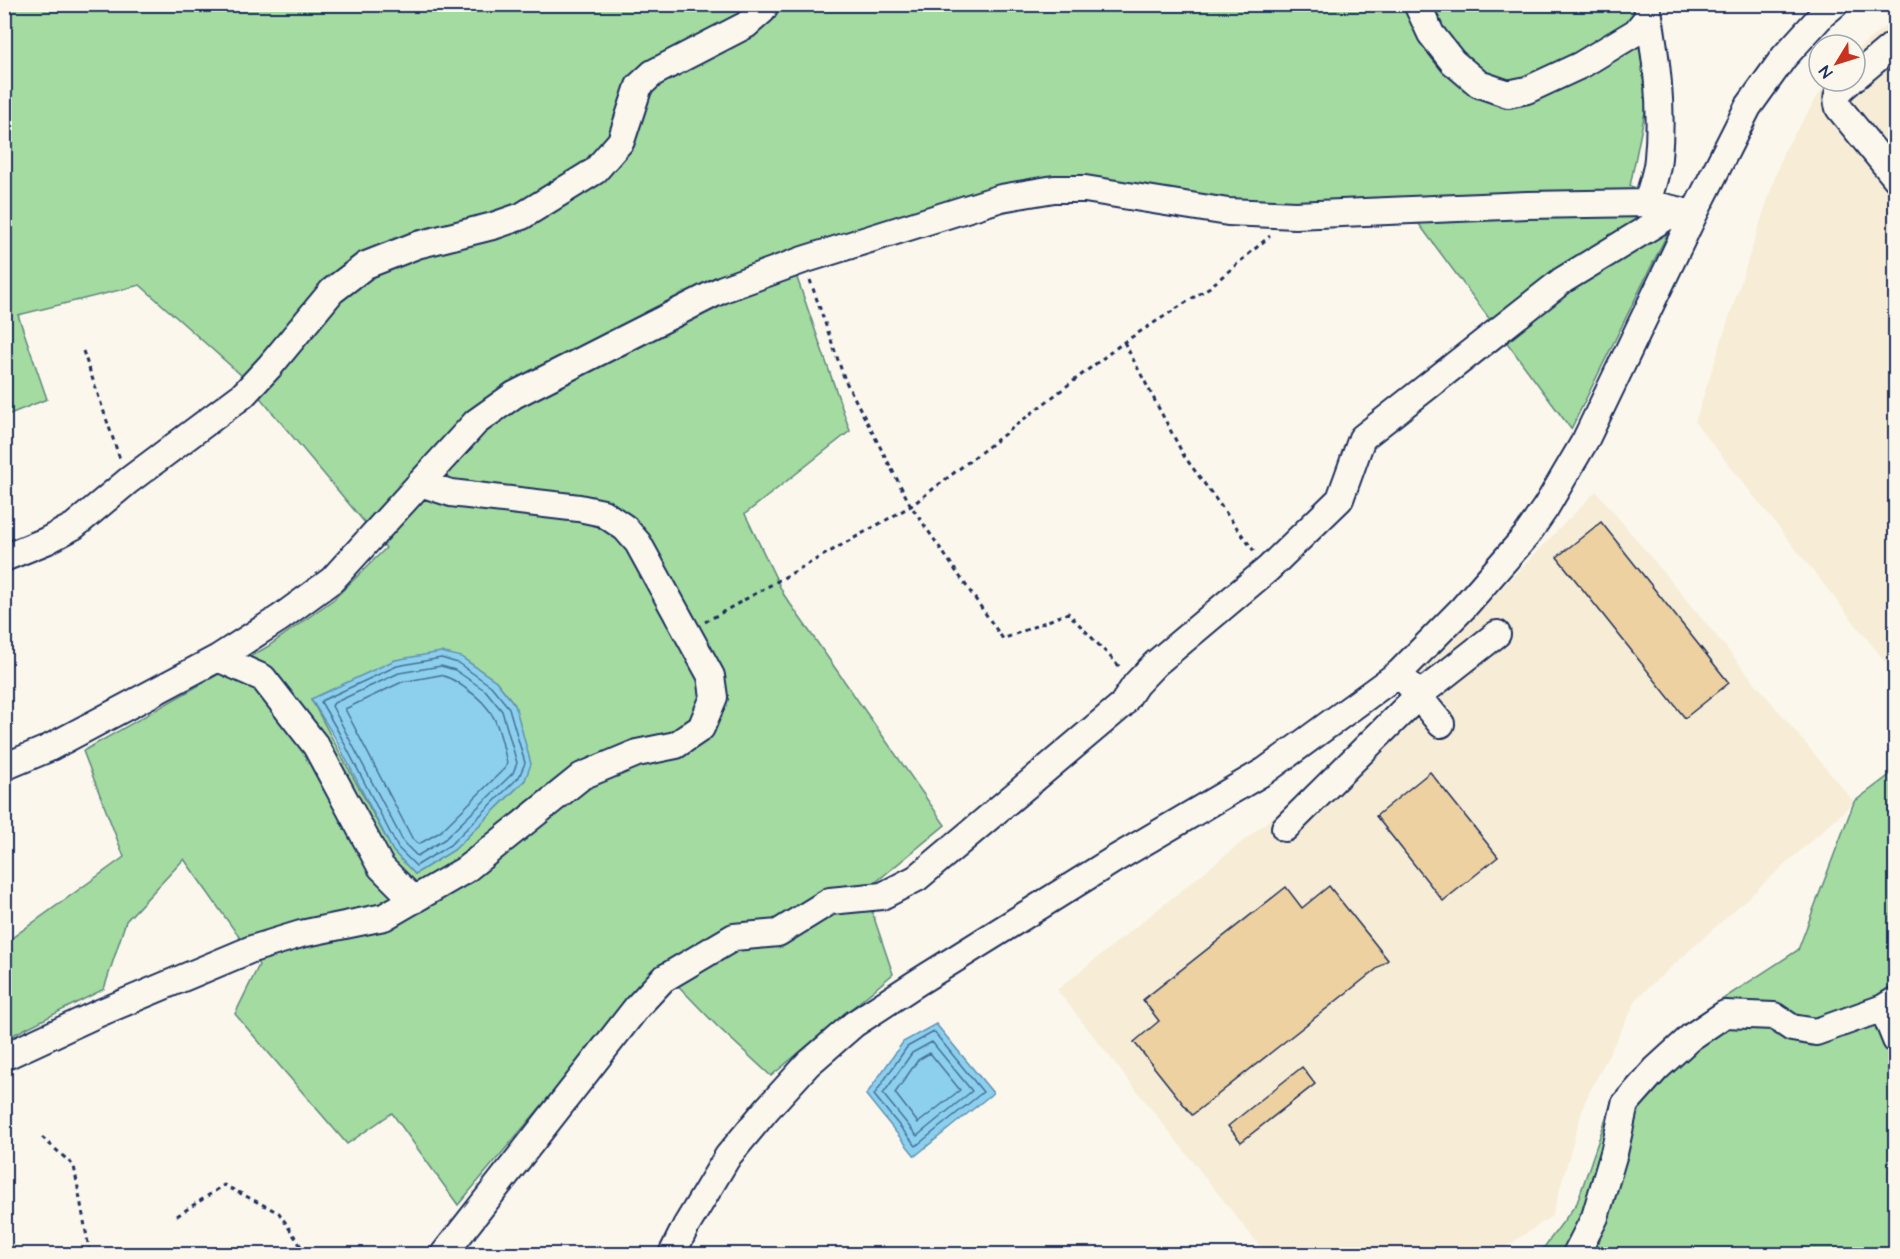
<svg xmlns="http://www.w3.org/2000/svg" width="1900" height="1259" font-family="'Architects Daughter',sans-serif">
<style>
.built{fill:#f7ecd6}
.green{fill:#a3dba0;stroke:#5f857f;stroke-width:1.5;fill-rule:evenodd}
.water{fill:#8cd0ee;stroke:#5f90b4;stroke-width:1.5}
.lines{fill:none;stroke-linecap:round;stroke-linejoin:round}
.shore{stroke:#486f98;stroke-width:1.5}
.building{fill:#edd1a1;stroke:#1b2f5e;stroke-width:1.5}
.minor-casing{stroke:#1b2f5e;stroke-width:30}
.path{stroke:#1b2f5e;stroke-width:3;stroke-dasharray:4.5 4.5;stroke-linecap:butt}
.minor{stroke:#fbf7ec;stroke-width:26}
</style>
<rect width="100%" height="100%" fill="#fbf7ec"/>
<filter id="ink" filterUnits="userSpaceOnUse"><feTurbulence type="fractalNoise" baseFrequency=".0167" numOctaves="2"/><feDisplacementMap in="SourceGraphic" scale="12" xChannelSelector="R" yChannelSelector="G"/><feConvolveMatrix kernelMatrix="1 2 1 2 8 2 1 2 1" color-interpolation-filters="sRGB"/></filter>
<g filter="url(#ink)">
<path class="built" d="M 1895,18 L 1895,674 L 1695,422 L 1783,153 L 1827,81 L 1855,81 L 1855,51 Z
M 1596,491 L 1854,802 L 1638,997 L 1585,1101 L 1552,1216 L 1495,1254 L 1266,1254 L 1057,990 L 1303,793 Z"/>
<path class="green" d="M 5,5 L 1634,5 L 1647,102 L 1630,186 L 1683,202 L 1571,429 L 1419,224 L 1268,220 L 1057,197 L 795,272 L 850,431 L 745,514 L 784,595 L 945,825 L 865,891 L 893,974 L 771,1076 L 718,1027 L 659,966 L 458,1205 L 392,1113 L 347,1144 L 235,1014 L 259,965 L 184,859 L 126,921 L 104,989 L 5,1039 L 5,943 L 124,857 L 83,751 L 267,647 L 334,599 L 386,548 L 241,375 L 140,285 L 18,315 L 47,399 L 5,416 ZM 461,657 L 496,681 L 515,705 L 525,780 L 454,850 L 415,874 L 393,851 L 311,699 Z
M 1895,771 L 1896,993 L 1886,1002 L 1896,1059 L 1895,1254 L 1539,1254 L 1577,1203 L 1613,1098 L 1686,1023 L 1798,950 L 1854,802 Z"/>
<path class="water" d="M 441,652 L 461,657 L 496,681 L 515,705 L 531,764 L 525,780 L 454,850 L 415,874 L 393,851 L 334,736 L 311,699 L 395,660 Z
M 936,1024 L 993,1093 L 915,1156 L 866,1095 L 903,1042 Z"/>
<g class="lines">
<path class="shore" d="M 441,658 L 458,663 L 491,686 L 509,708 L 525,763 L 519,777 L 450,845 L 416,866 L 398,848 L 339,733 L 321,702 L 323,700 L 397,666 Z
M 441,666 L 455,670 L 486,691 L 502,711 L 517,763 L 513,773 L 445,839 L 417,856 L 404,843 L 332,706 L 334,703 L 399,673 Z
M 440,675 C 450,677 457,682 465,688 C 497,709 499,728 507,763 L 505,768 L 440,832 L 419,844 L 412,838 L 345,709 L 402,682 Z
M 934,1032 L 983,1092 L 916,1146 L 874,1095 L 907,1047 Z
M 932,1042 L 972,1091 L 917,1136 L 883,1094 L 912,1053 Z
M 930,1053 L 960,1090 L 918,1123 L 895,1093 L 918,1060 Z"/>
</g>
<path class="building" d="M 1601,522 L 1729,683 L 1685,718 L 1557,557 Z
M 1430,772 L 1498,857 L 1443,901 L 1376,816 Z
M 1329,886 L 1388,960 L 1192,1115 L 1134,1042 L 1159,1021 L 1143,1000 L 1286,887 L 1302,908 Z
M 1302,1067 L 1315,1084 L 1241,1142 L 1228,1126 Z"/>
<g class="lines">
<g class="minor-casing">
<path id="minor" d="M 1417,4 L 1431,34 L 1453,62 L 1479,84 L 1508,94 L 1527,90 L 1581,65 L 1636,32 L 1649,16
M 1647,5 C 1656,55 1663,106 1658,158 C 1657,173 1651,188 1647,203
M 1855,77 L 1892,46 L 1896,46
M 1850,81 C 1840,90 1834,93 1839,108 L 1896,178
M 4,558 L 46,541 L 74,526 L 128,481 L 243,395 L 270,366 L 332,291 L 366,265 L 417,245 L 493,226 L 522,216 L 595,171 L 621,141 L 639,86 L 653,73 L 746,25 L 763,10 L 764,4
M 218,658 L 263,678 L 316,746 L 381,867 L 414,900
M 1407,682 L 1441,724
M 4,767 L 47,749 L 218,658 L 280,618 L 332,580 L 476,422 L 514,395 L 723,289 L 803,260 L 1001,198 L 1054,189 L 1085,189 L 1228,212 L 1295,215 L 1527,205 L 1647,203 L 1694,214
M 1285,828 L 1418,696 L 1497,634
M 1883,1008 L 1896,1040
M 4,1057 L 97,1014 L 252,949 L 301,934 L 384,917 L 465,870 L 582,776 L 637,753 L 676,745 L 701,728 L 714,697 L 711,676 L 638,543 L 625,528 L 603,513 L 579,508 L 451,493 L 420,483
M 444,1254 L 637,1007 L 663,979 L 734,937 L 778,933 L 830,901 L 882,896 L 917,878 L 1122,705 L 1136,684 L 1155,664 L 1268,569 L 1340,499 L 1362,438 L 1563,280 L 1678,210
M 672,1254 L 686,1226 L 728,1156 L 767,1109 L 808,1064 L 854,1024 L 915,984 L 1115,859 L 1265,771 L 1399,673 L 1463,608 L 1526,536 L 1546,507 L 1586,439 L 1694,214 L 1748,107 L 1784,57 L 1823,14 L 1835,4
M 1576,1254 L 1595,1217 L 1614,1153 L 1625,1104 L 1656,1069 L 1691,1037 L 1725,1014 L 1774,1016 L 1792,1028 L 1816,1032 L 1883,1008 L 1896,1000"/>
</g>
<path class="path" d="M 810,280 L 845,380 L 911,506 L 1003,639 L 1068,613 L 1122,669
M 1124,342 L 1184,456 L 1254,551
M 83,351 L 120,459
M 705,622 L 911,506 L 1124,342 L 1210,287 L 1270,236
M 42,1137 L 74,1166 L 90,1254
M 177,1216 L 224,1185 L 279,1213 L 306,1254"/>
<use href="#minor" class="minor"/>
</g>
</g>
<rect width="1900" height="1259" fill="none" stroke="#fbf7ec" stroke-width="24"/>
<rect x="12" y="12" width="1876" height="1235" fill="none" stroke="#1b2f5e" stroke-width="2" filter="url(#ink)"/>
<g transform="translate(1837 63) rotate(232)"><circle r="28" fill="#fbf7ec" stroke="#a1a7b3" stroke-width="1.5"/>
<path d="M0-4.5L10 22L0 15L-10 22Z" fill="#c8321e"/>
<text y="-9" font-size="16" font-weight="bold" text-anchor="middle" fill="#1b2f5e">N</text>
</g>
</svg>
